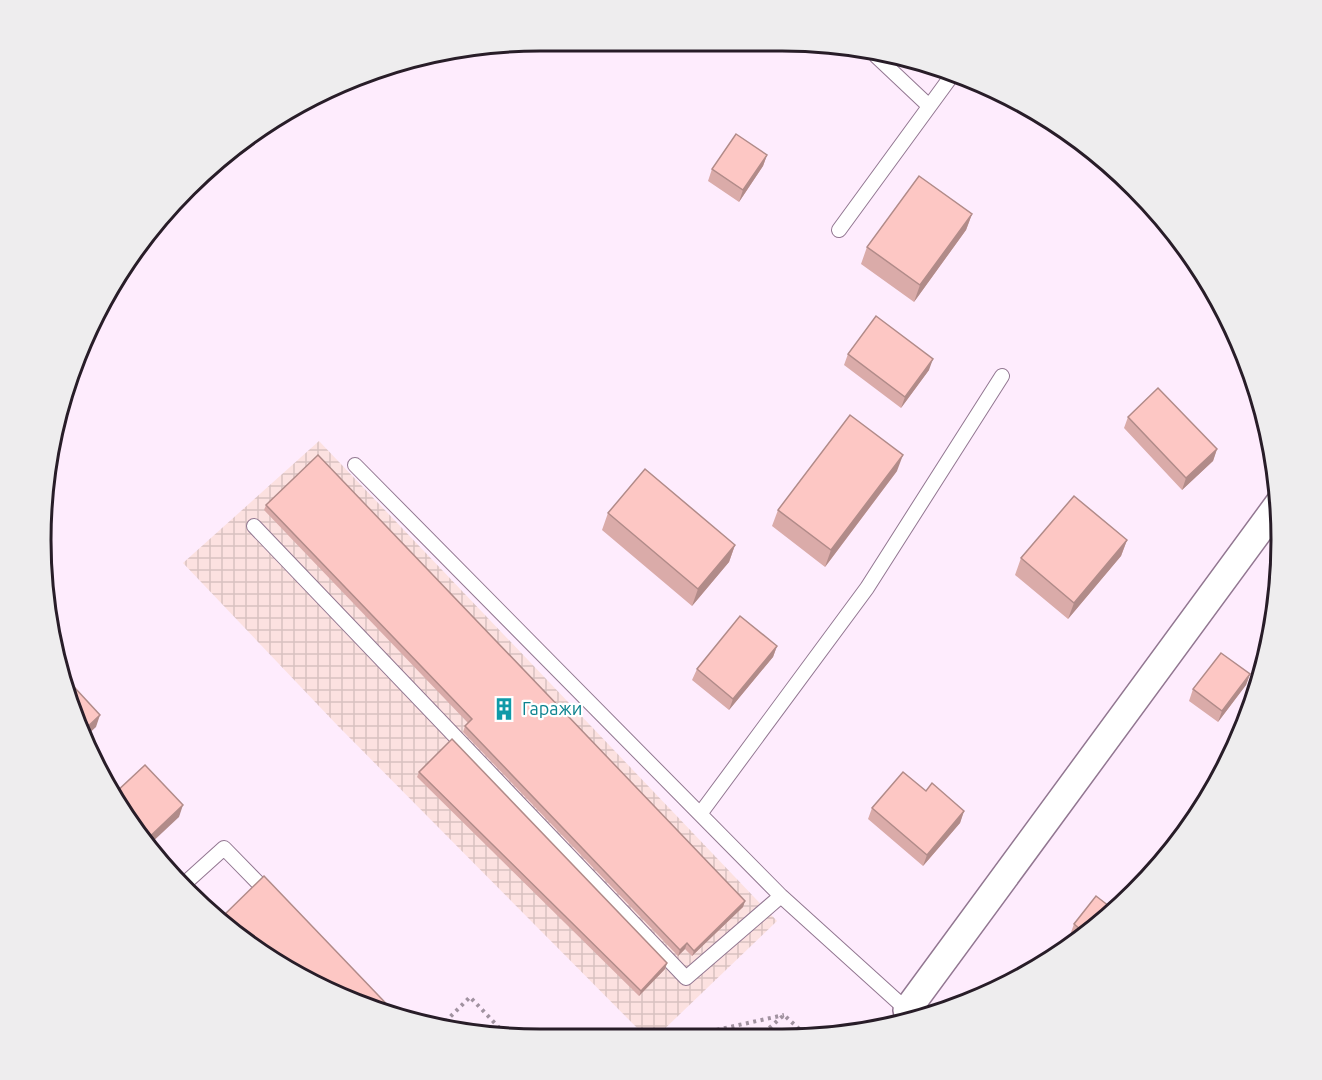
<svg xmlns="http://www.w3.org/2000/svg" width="1322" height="1080" font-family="Ubuntu,sans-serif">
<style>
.industrial{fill:url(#industrial-grid)}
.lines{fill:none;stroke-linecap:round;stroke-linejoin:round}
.lane-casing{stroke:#927791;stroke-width:16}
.street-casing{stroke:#927791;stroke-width:30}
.path{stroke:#a192a0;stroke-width:4;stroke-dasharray:3 4.5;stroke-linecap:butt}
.lane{stroke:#fff;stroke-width:14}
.street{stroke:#fff;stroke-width:27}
.wall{fill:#daaba9}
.shaded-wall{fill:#b18b89}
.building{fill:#fdc7c4;stroke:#b18b89;stroke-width:1.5}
.labels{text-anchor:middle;stroke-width:4.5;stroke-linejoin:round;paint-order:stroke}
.culture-label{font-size:18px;fill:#0d838f;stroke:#fff;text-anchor:start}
.rim{fill:none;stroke:#281d28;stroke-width:3}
</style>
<defs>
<pattern id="industrial-grid" width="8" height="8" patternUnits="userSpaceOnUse" patternTransform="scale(1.5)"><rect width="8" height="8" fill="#fce1e0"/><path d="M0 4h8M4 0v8" fill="none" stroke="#d8c1c0"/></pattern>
</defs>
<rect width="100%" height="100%" fill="#feecfd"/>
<path class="industrial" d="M 319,441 L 777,921 L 655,1038 L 647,1038 L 338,726 L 183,563 Z"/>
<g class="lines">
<g class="lane-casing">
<path id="lane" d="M 876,56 L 929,106
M 839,230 L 953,74
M 355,465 L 781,896 L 907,1010
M 254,526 L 686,978 L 781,896
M 700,814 L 867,588 L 1002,376
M 183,885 L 224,848 L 270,895"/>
</g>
<g class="street-casing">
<path id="street" d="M 917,1020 L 907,1010 L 1280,502"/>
</g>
<path class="path" d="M 440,1027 L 470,997 L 509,1038
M 680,1038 L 784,1015
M 758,1038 L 784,1015 L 809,1038"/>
<use href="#lane" class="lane"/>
<use href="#street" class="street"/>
</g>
<path class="wall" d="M 767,155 L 763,166 L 739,202 L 708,181 L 712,169 Z
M 972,214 L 966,230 L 914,302 L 861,264 L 867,247 Z
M 1224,311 L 1230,319 L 1232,325 L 1222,315 Z
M 848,354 L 929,370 L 901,408 L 844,365 Z
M 1128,417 L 1217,449 L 1213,461 L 1182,490 L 1124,428 Z
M 897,471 L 825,567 L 772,526 L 778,510 Z
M 266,505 L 745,901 L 743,907 L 692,956 L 685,949 L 678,956 L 463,732 L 465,726 L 468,723 L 264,510 Z
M 608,513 L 735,545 L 729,562 L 692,606 L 602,530 Z
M 1127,540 L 1121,556 L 1068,619 L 1015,575 L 1021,558 Z
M 777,646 L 773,657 L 729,710 L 692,680 L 697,669 Z
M 1250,674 L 1246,685 L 1218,722 L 1189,701 L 1193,689 Z
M 419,772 L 667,963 L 665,969 L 639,996 L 417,777 Z
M 872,808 L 964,811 L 960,823 L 923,866 L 868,819 Z
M 1114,910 L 1086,936 L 1077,942 L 1070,935 L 1074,924 Z
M 221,918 L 319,988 L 219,921 Z"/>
<path class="shaded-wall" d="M 767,155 L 763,166 L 739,202 L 743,190 Z
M 972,214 L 966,230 L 914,302 L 920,285 Z
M 933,359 L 929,370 L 901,408 L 905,397 Z
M 1217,449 L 1213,461 L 1182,490 L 1186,478 Z
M 903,455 L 897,471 L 825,567 L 831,550 Z
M 1127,540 L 1121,556 L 1068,619 L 1074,603 Z
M 735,545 L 729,562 L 692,606 L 698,589 Z
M 777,646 L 773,657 L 729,710 L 733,699 Z
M 1250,674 L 1246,685 L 1218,722 L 1222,711 Z
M 100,715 L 96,727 L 84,738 L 82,732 Z
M 183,805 L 179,817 L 147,847 L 143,843 Z
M 964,811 L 960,823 L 923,866 L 927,855 Z
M 745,901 L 743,907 L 692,956 L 694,951 Z
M 687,943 L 685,949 L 678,956 L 680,950 Z
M 667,963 L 665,969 L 639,996 L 641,991 Z"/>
<path class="building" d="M 736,134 L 767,155 L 743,190 L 712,169 Z
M 919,176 L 972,214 L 920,285 L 867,247 Z
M 876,316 L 933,359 L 905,397 L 848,354 Z
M 1158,388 L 1217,449 L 1186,478 L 1128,417 Z
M 850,415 L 903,455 L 831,550 L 778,510 Z
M 318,455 L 745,901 L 694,951 L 687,943 L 680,950 L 465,726 L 472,719 L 266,505 Z
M 645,469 L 735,545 L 698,589 L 608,513 Z
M 1074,496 L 1127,540 L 1074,603 L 1021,558 Z
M 740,616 L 777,646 L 733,699 L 697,669 Z
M 1221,653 L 1250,674 L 1222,711 L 1193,689 Z
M 63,675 L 100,715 L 82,732 Z
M 452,739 L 667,963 L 641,991 L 419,772 Z
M 145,765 L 183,805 L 143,843 L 113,795 Z
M 903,772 L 926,791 L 932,783 L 964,811 L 927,855 L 872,808 Z
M 264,876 L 400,1018 L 319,988 L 233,931 L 221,918 Z
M 1096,896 L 1114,910 L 1087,935 L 1074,924 Z"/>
<defs>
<g id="building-bare" transform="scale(1.8)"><path d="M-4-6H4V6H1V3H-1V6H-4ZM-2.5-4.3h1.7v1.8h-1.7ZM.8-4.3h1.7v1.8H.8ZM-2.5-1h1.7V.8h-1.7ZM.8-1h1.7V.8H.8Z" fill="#0f9aa8" stroke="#fff" stroke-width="2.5" paint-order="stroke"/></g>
</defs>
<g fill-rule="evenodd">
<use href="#building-bare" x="504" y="709"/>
</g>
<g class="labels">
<g class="culture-label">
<text x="522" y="715">Гаражи</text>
</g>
</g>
<path d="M0 0H1322V1080H0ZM540 51H782A489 489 0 0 1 1271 540V540A489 489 0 0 1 782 1029H540A489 489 0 0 1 51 540V540A489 489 0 0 1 540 51Z" fill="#eeedee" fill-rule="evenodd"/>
<path class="rim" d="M540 51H782A489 489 0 0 1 1271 540V540A489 489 0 0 1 782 1029H540A489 489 0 0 1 51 540V540A489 489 0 0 1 540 51Z"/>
</svg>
